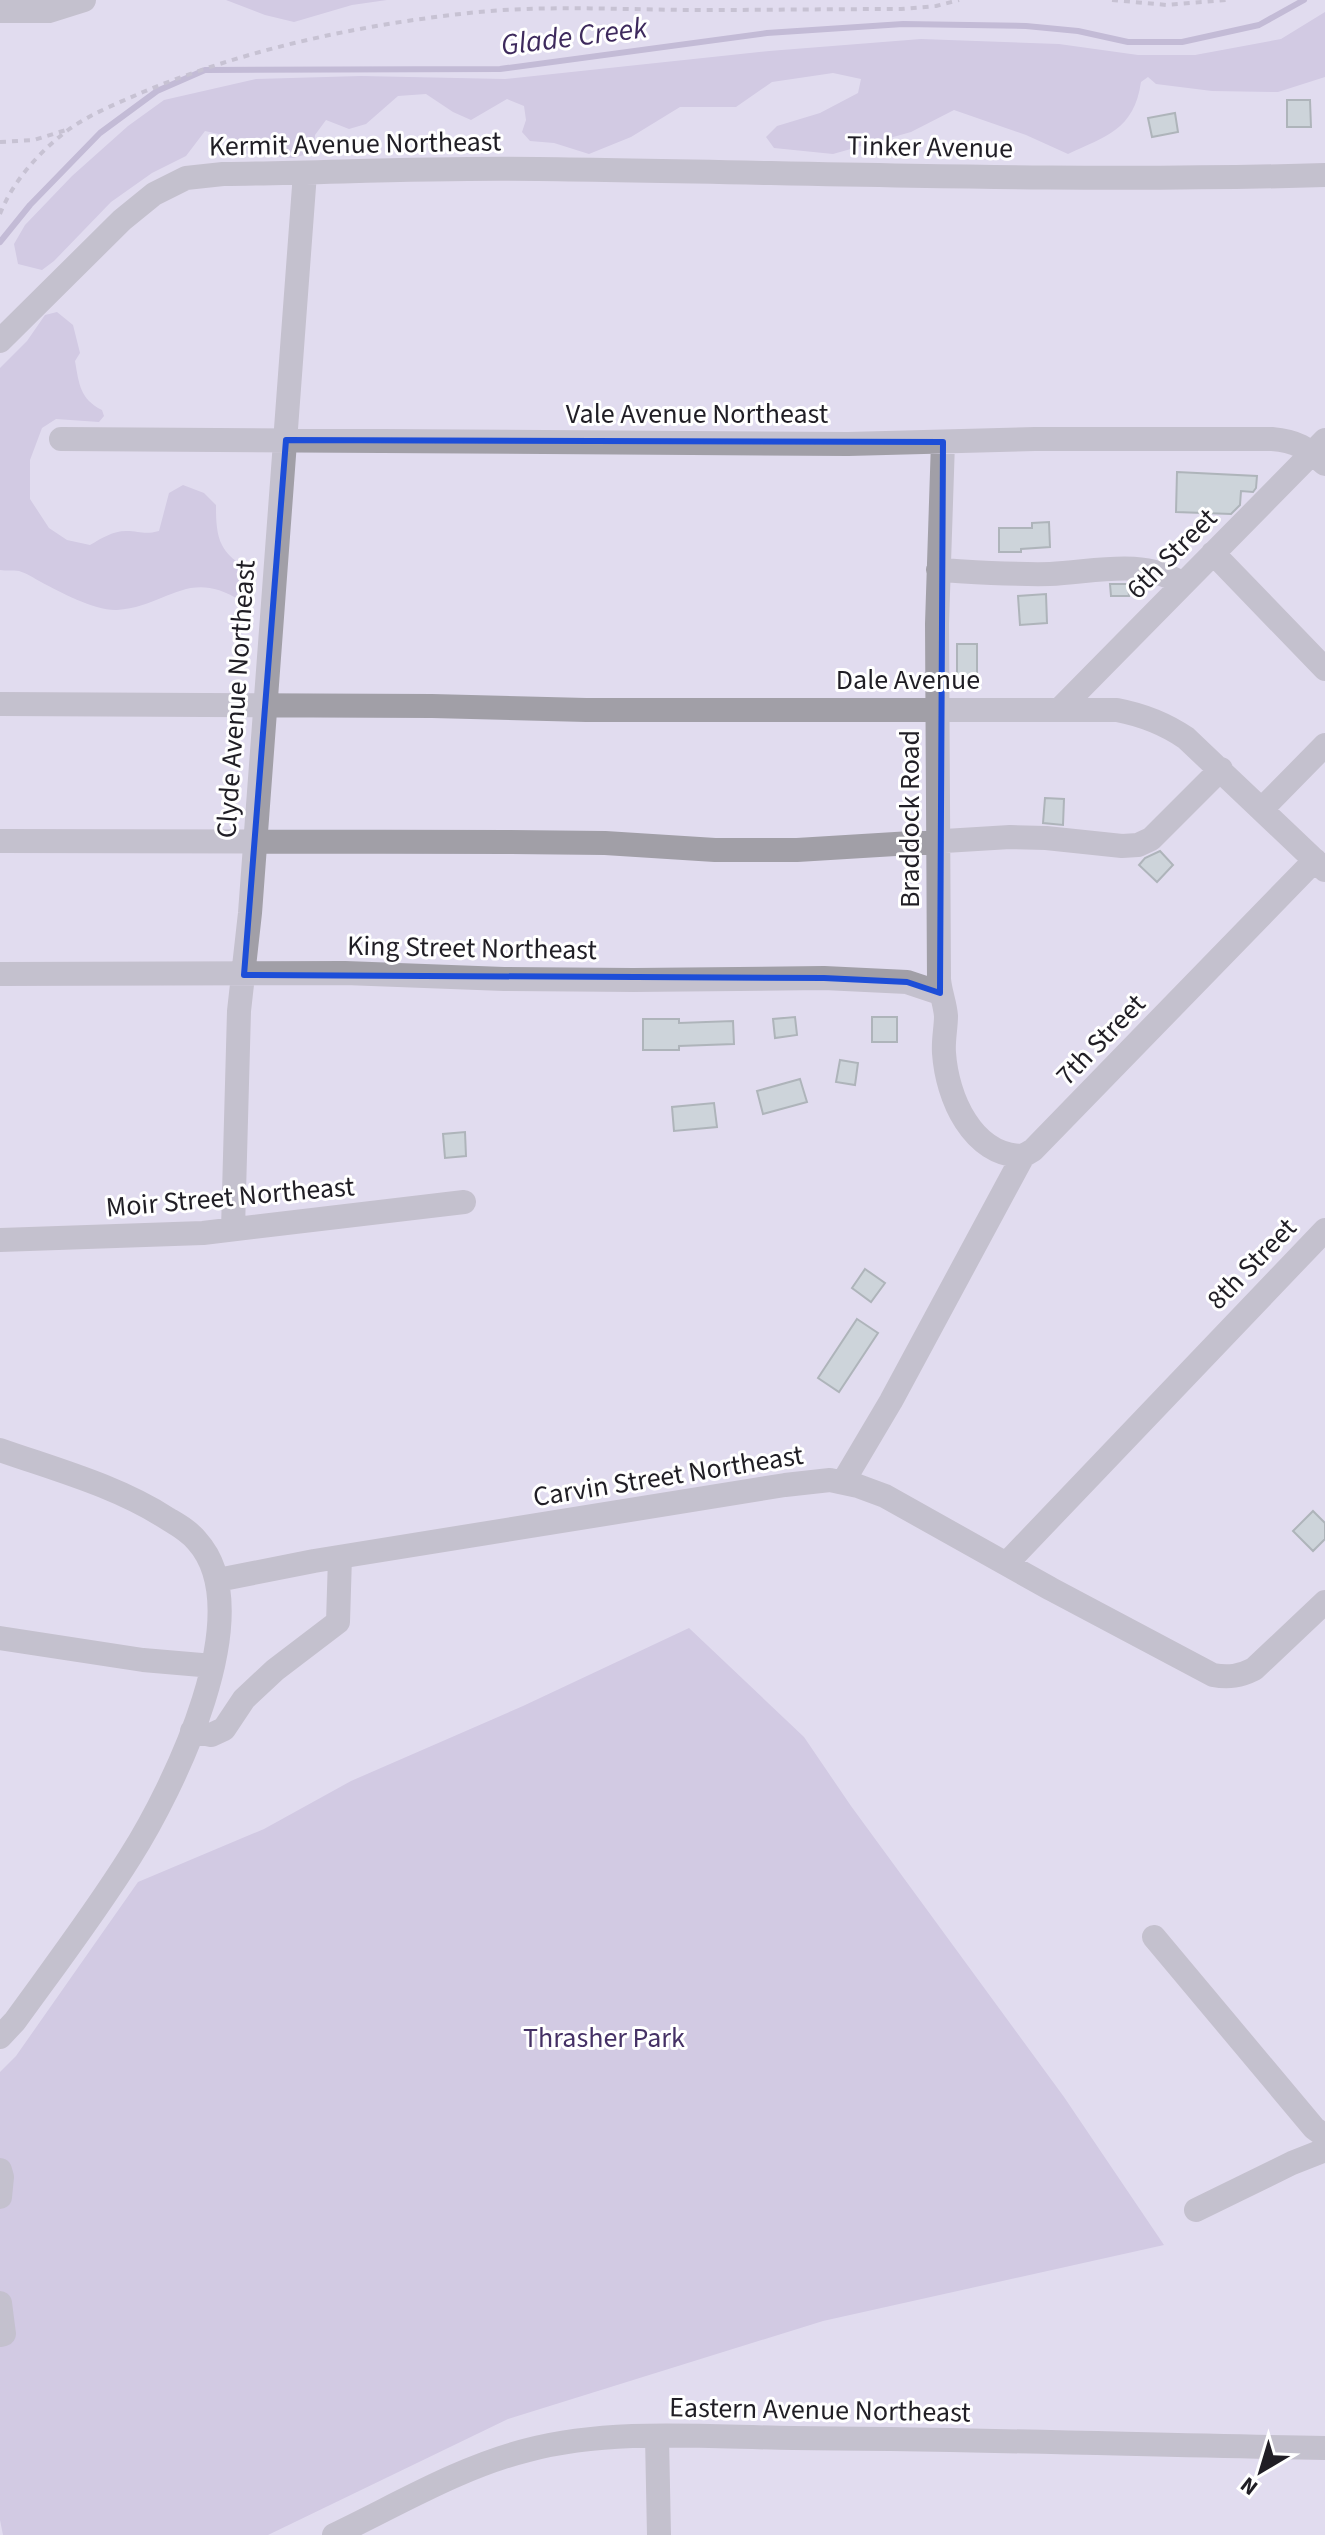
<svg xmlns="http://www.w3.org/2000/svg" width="1325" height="2535" font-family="'Source Sans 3',sans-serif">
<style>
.green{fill:#beb3d6}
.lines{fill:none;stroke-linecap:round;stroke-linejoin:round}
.stream{stroke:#9e92b9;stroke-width:6}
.building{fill:#b3c9c0;stroke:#70847b;stroke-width:2}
.path{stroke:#a6a2b1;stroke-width:4;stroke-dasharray:6 6;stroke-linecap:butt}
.minor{stroke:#a19fa7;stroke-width:24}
.marked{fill:none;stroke:#1d4ed8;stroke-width:6;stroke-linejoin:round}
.labels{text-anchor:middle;stroke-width:6;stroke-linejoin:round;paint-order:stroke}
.street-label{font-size:28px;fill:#201e25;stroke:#fff}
.park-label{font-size:28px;fill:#453165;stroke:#fff}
.water-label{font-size:30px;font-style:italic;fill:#3e2a5d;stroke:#fff}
</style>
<rect width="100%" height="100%" fill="#e1dcef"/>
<path class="green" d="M 226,0 L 387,0 L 352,5 L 294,22 L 265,15 Z
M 1325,12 L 1325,77 L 1278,92 L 1212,91 L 1156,84 L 1148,77 L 1141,82 C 1134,130 1106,136 1068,154 L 1026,135 L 954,110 L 911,132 L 833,154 L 774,148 L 766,137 L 777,126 L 820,113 L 858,93 L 861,79 L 833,73 L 772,82 L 736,107 L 680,107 L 631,137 L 589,154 L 554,143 L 530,141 L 522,132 L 526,120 L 524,106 L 507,99 L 471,120 L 453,112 L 426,94 L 398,96 L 366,124 L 349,129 L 326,120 L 315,135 L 314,152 L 293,158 L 247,154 L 227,136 L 205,131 L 186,156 L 152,173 L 111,202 L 54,261 L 42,270 L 18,264 L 14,244 L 25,225 L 72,176 L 128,126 L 164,100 L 256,79 L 361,76 L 505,79 L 769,51 L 921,39 L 1059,44 L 1138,55 L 1195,55 L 1281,39 Z
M 57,312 L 73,325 L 80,353 L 75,361 C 79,384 80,399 102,410 L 104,416 L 99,422 L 56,419 L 42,428 L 30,460 L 30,499 L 49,528 L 67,540 L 90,545 C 102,538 113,531 126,531 C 140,531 144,535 159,531 L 169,493 L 183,485 L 204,493 L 216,505 C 216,517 216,534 222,545 C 233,568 263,566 249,598 L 241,601 C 188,567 169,606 117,610 C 95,611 60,592 41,582 C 34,578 26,573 19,571 C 13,570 6,571 0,570 L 0,368 L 27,341 L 45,315 Z
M 689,1628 L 804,1737 L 851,1806 L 1064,2097 L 1164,2245 L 823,2321 L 508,2419 L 268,2535 L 3,2535 L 0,2520 L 0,2072 L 16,2056 L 138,1882 L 264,1829 L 351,1781 L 523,1706 Z"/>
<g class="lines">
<path class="stream" d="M 0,242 L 30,205 L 100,133 L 157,91 L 205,70 L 500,69 L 767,33 L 903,24 L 1026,26 L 1078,31 L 1128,42 L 1182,42 L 1259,25 L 1304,0"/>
</g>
<path class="building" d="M 1287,100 L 1310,100 L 1311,127 L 1287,127 Z
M 1175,113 L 1178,132 L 1152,137 L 1148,118 Z
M 1177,472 L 1257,476 L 1256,488 L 1253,492 L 1241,491 L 1240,505 L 1231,514 L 1176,512 Z
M 1049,522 L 1050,547 L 1021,549 L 1021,552 L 999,552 L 999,528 L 1032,528 L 1032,523 Z
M 1110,584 L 1128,584 L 1129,596 L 1111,596 Z
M 1046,594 L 1047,623 L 1020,625 L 1018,596 Z
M 957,644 L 977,644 L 977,688 L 957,688 Z
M 1045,798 L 1064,799 L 1063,825 L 1043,823 Z
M 1160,851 L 1173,865 L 1157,882 L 1139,865 L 1145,858 Z
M 795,1017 L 797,1035 L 775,1038 L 773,1019 Z
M 872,1017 L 897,1017 L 897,1042 L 872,1042 Z
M 643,1019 L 679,1019 L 679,1023 L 733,1021 L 734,1044 L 679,1046 L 679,1050 L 643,1050 Z
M 840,1060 L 858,1063 L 855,1085 L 836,1082 Z
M 800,1079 L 807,1102 L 763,1114 L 757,1091 Z
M 714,1103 L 717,1127 L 674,1131 L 672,1107 Z
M 465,1132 L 466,1156 L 445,1158 L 443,1134 Z
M 865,1269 L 885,1283 L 871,1302 L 852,1288 Z
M 857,1319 L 878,1333 L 839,1392 L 818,1378 Z
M 1313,1511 L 1325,1523 L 1325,1539 L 1313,1551 L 1293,1531 Z"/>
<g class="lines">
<path class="path" d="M 1112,0 L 1167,5 L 1227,0
M 0,142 L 34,140 L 66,130
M 0,214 C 13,181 39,152 68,130 C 90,114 118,103 143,92 C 249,48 363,24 478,12 C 552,5 627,10 701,10 C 768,10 835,9 901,9 L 936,6 L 959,0"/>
<path class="minor" d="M 0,11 L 49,11 L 84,0
M 0,341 L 122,220 L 154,194 L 186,178 L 223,174 C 327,173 433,167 538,169 C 800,172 1063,183 1325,175
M 61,439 L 848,444 L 1035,439 L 1272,439 C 1297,441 1306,448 1325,464
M 943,442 L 937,624 L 939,979 C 940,992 945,1003 946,1016 C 946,1028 943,1040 944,1053 C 947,1097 972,1156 1023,1156
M 1213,553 L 1325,669
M 938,570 C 975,572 1013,575 1050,574 C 1096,572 1141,558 1183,584
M 0,704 L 432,706 L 586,710 L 1117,710 C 1143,715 1164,723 1186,738 L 1325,870
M 1060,709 L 1325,440
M 1262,809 L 1325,745
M 0,841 L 511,842 L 605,843 L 715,850 L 797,850 L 1010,837 L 1046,838 L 1122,846 L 1138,845 L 1151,839 L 1221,769
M 0,974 L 345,973 L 504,979 L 634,980 L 824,978 L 907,982 L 940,993
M 233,1229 L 239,1011 L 250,913 L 305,173
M 0,1240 L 203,1233 L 464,1202
M 0,1450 C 57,1470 117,1486 168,1519 C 178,1525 189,1531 197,1541 C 261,1612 173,1789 130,1857 C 95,1913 54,1967 15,2021 L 0,2037
M 843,1482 L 891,1401 L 1023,1156 L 1033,1150 L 1315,860
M 1007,1563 L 1325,1230
M 218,1580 L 314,1561 L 785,1485 L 830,1480 L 858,1486 L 885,1496 L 1051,1589 L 1213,1675 C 1229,1678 1240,1676 1254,1669 L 1325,1602
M 0,1638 L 143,1660 L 213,1666
M 192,1731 L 211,1735 L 224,1729 L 244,1699 L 275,1670 L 338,1622 L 340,1557
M 1154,1937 L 1314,2128 L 1325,2136
M 0,2170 L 2,2177 L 0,2197
M 1196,2210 L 1292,2163 L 1325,2150
M 0,2303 L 4,2334 L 0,2335
M 657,2437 L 659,2535
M 334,2535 C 397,2505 460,2467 528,2450 C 611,2428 707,2437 793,2438 C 970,2439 1148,2445 1325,2448"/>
</g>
<path d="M0 0H1325V2535H0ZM 286,440 L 943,442 L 940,993 L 907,982 L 824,978 L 244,975 Z" fill="#e1dcef" fill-opacity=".55" fill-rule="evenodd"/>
<path class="marked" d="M 286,440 L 943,442 L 940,993 L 907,982 L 824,978 L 244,975 Z"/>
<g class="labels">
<g class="street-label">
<text transform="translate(355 143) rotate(-1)" y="10">Kermit Avenue Northeast</text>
<text transform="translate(930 146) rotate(1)" y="10">Tinker Avenue</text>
<text x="697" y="423">Vale Avenue Northeast</text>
<text transform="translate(1171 553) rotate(-45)" y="10">6th Street</text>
<text x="908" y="689">Dale Avenue</text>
<text transform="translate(235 699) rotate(-86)" y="10">Clyde Avenue Northeast</text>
<text transform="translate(909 819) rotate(-90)" y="10">Braddock Road</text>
<text transform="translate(472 947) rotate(1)" y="10">King Street Northeast</text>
<text transform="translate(1100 1039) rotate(-46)" y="10">7th Street</text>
<text transform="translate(230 1196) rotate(-5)" y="10">Moir Street Northeast</text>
<text transform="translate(1251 1263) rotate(-46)" y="10">8th Street</text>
<text transform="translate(668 1475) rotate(-9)" y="10">Carvin Street Northeast</text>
<text transform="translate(820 2409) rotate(1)" y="10">Eastern Avenue Northeast</text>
</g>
<g class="park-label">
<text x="604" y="2047">Thrasher Park</text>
</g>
<g class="water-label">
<text transform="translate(574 36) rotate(-7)" y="10">Glade Creek</text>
</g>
</g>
<g transform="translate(1261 2471) rotate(218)" stroke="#ffffff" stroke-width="6" paint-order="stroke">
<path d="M0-6L14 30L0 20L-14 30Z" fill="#201e25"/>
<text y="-12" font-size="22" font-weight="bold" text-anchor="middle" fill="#201e25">N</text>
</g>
</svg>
